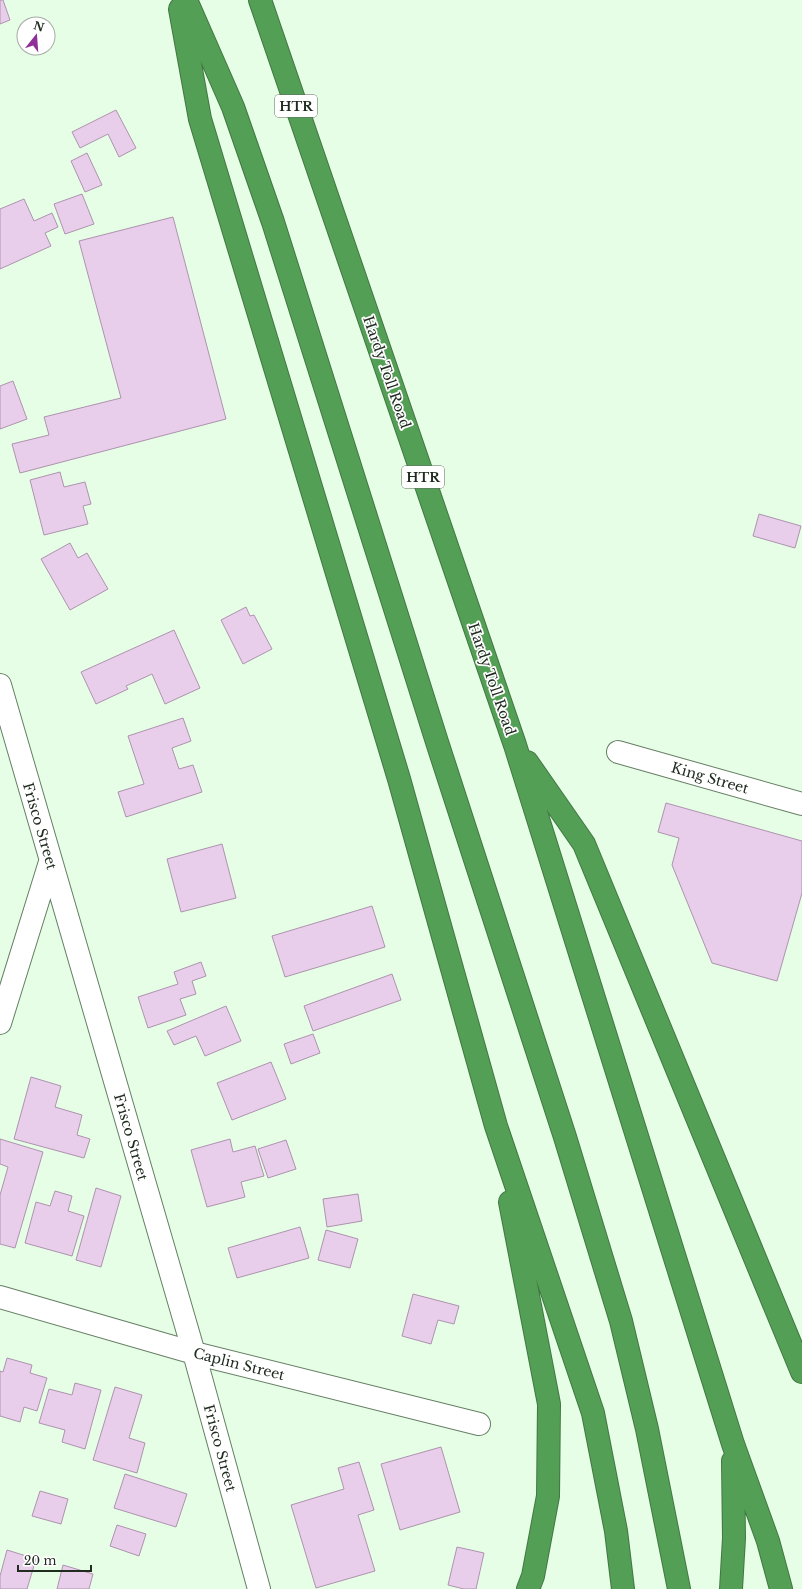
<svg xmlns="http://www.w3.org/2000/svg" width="802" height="1589" font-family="'Libre Baskerville',serif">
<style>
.building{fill:#e9ceeb;stroke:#ad93ae}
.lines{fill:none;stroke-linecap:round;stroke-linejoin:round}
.minor-casing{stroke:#657f65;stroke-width:24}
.motorway-casing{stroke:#427743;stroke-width:24}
.minor{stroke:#fff;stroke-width:22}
.motorway{stroke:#549f56;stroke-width:22}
.labels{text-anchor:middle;stroke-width:3.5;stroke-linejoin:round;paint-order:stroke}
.shield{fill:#fff;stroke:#646b64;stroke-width:1}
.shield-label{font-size:13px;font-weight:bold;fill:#212c21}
.street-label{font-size:14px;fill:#212c21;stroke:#fff}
</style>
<rect width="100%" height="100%" fill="#e6fde6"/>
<path class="building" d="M 0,0 L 3,0 L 10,20 L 0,24 Z
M 116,110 L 136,148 L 119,157 L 108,134 L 80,148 L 72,132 Z
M 87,153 L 102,185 L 85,192 L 71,161 Z
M 82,194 L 94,224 L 65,234 L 54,204 Z
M 24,199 L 34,221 L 52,213 L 58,227 L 45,233 L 51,246 L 0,269 L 0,209 Z
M 173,217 L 226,419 L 20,473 L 12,444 L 49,435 L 44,417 L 121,398 L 79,241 Z
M 13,381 L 27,419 L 0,429 L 0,386 Z
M 60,472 L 64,487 L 85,482 L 91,504 L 83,506 L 88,524 L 44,535 L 30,480 Z
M 759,514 L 801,526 L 795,548 L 753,536 Z
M 70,543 L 78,558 L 87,553 L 108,589 L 70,610 L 41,559 Z
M 246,607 L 250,616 L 254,615 L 272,649 L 243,664 L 221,620 Z
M 174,630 L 200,688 L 165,704 L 152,674 L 126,686 L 128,689 L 96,704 L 81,672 Z
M 183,718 L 191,741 L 172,748 L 179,769 L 193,765 L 202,792 L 126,817 L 118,792 L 144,784 L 128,736 Z
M 666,803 L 802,841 L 802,893 L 777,981 L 712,963 L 672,865 L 679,838 L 658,832 Z
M 222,844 L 236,898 L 181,912 L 167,859 Z
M 372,906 L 385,947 L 285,977 L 272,936 Z
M 201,962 L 206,976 L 192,981 L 196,994 L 180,999 L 186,1015 L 148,1028 L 138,997 L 178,984 L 174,972 Z
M 392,974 L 401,1000 L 313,1031 L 304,1006 Z
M 226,1006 L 241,1041 L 205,1056 L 196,1036 L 174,1045 L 167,1031 Z
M 313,1034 L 320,1053 L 291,1064 L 284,1044 Z
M 271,1062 L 286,1099 L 232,1120 L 217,1083 Z
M 31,1077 L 61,1086 L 55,1107 L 82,1115 L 77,1135 L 90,1139 L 84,1158 L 14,1139 Z
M 0,1139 L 43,1152 L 15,1248 L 0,1244 L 0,1195 L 8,1167 L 0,1164 Z
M 230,1139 L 233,1152 L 255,1146 L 264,1176 L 241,1182 L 245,1197 L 207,1207 L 191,1150 Z
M 286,1140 L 296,1169 L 268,1178 L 258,1149 Z
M 96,1188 L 121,1196 L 101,1267 L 76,1260 Z
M 55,1191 L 72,1196 L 68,1211 L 84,1216 L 72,1256 L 25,1243 L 36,1202 L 50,1206 Z
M 358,1194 L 362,1221 L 327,1227 L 323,1199 Z
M 300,1227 L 309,1258 L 237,1278 L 228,1248 Z
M 326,1230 L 358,1239 L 350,1268 L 318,1260 Z
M 413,1294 L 459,1306 L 454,1324 L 438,1320 L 431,1344 L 402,1336 Z
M 7,1358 L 32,1365 L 30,1373 L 47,1378 L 37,1411 L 24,1407 L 20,1422 L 0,1416 L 0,1371 L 3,1372 Z
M 75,1383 L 101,1390 L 85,1449 L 62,1442 L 65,1430 L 39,1423 L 49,1389 L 72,1395 Z
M 115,1387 L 142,1395 L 129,1438 L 145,1443 L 137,1473 L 93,1460 Z
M 441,1447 L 460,1512 L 400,1530 L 381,1464 Z
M 359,1462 L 374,1510 L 358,1515 L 375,1571 L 316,1588 L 291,1505 L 344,1489 L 338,1468 Z
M 125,1474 L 187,1494 L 176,1527 L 114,1508 Z
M 40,1491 L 68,1499 L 61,1524 L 32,1516 Z
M 117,1525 L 146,1534 L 139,1556 L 110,1546 Z
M 457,1547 L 484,1553 L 476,1589 L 464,1589 L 448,1585 Z
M 7,1550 L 36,1559 L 27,1589 L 0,1589 L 0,1576 Z
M 63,1565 L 93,1574 L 89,1589 L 57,1589 Z"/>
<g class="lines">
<g class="minor-casing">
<path id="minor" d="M 0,685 L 194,1353 L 259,1589
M 618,752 L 802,804
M 0,1023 L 50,862
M 0,1297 L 194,1353 L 479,1424"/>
</g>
<g class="motorway-casing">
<path id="motorway" d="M 186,0 L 233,107 L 273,222 L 437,742 L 565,1137 L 621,1321 L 647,1429 L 679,1589
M 260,0 L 515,745 L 733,1444 L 768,1541 L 781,1589
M 180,9 L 200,119 L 399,779 L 496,1126 L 593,1413 L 616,1531 L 623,1589
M 527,762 L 584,844 L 802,1372
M 510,1202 L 549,1404 L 548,1496 L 533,1576 L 528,1589
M 731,1589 L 734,1538 L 733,1461"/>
</g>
<use href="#minor" class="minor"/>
<use href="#motorway" class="motorway"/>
</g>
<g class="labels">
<g class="shield">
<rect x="275" y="95" width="42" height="22" rx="3"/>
<rect x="402" y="466" width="42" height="22" rx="3"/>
</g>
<g class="shield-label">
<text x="296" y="111">HTR</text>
<text x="423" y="482">HTR</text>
</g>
<g class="street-label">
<text transform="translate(387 372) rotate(71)" y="5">Hardy Toll Road</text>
<text transform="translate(492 679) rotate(71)" y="5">Hardy Toll Road</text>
<text transform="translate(710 778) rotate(16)" y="5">King Street</text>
<text transform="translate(40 826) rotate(74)" y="5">Frisco Street</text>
<text transform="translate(131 1137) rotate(74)" y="5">Frisco Street</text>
<text transform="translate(239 1364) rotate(14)" y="5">Caplin Street</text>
<text transform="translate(220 1448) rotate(75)" y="5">Frisco Street</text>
</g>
</g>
<g transform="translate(36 36) rotate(17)"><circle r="19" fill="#ffffff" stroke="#a6aba6"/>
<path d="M0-3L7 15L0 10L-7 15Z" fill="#8f2f98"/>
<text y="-6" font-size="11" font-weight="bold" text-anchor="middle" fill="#212c21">N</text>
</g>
<path d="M18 1565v6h73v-6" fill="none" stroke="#212c21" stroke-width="2"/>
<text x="24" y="1565" font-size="12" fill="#212c21" stroke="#ffffff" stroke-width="3" paint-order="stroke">20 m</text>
</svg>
